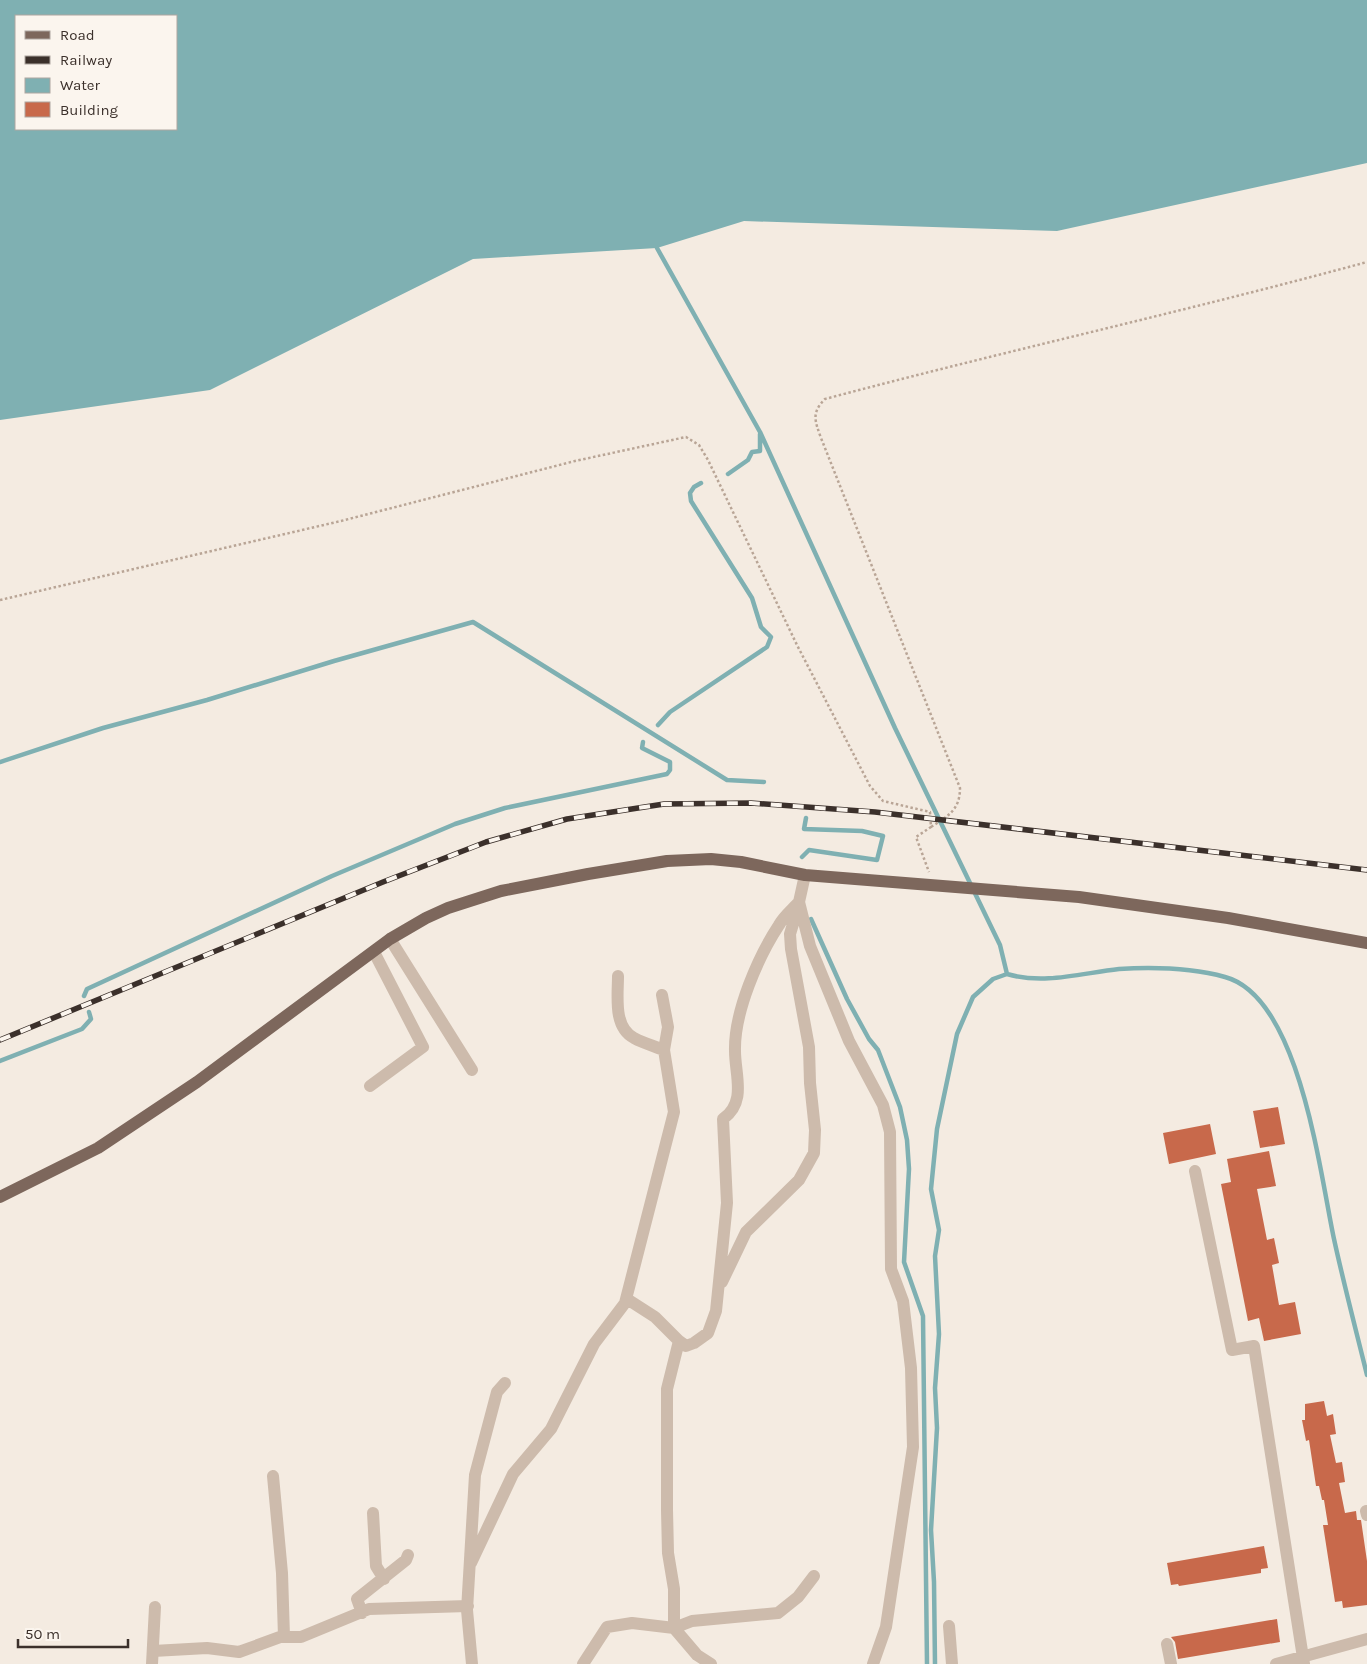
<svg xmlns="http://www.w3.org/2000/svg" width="1367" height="1664" font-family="Karla,sans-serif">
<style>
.water{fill:#7fb0b2;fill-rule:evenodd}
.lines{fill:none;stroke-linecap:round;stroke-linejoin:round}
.stream{stroke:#7fb0b2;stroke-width:4.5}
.building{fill:#c8694b}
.path{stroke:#b9a596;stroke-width:2.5;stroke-dasharray:2.5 2.5;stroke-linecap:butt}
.minor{stroke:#cdbbac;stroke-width:12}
.major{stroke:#7d675c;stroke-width:12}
.rail-casing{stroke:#3b302b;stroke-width:5.5}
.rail{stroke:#fbf5ee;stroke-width:4;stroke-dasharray:11;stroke-linecap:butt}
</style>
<rect width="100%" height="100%" fill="#f4ebe1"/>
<path class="water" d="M 0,0 L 1367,0 L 1367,163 L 1057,231 L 744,221 L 657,248 L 473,259 L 210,390 L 0,420 ZM 16,16 L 176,16 L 176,129 L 16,129 Z"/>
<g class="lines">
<path class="stream" d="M 657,248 L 760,432 L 895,728 L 1000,945 L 1007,974 L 993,979 L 973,997 L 957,1034 L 937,1129 L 931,1189 L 939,1230 L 935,1256 L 939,1334 L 935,1388 L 937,1428 L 931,1530 L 934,1582 L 935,1664
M 728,474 L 748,460 L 752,452 L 760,451 L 760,434
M 658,725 L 670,712 L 767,647 L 771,637 L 761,627 L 752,598 L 691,501 L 690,493 L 694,487 L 701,483
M 0,762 L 103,728 L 207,700 L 334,661 L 473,622 L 727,780 L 764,782
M 802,857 L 809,850 L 877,860 L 883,836 L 862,831 L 804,829 L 806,818
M 811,919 L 847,999 L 869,1039 L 878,1050 L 900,1107 L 907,1140 L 909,1169 L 904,1262 L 923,1316 L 927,1664
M 1007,974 C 1044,985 1082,973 1119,969 C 1153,967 1192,968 1225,977 C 1300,997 1320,1174 1334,1239 C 1344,1285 1356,1330 1367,1375
M 84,996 L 87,989 L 332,876 L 455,824 L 505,808 L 667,774 L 670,770 L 670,762 L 642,748 L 643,742
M 0,1061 L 82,1029 L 91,1019 L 89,1012"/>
</g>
<path class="building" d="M 1278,1107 L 1285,1144 L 1260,1148 L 1253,1111 Z
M 1210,1124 L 1216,1154 L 1169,1164 L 1163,1133 Z
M 1269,1151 L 1276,1186 L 1257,1189 L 1267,1240 L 1274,1238 L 1279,1263 L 1272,1265 L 1279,1305 L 1295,1302 L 1301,1334 L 1264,1341 L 1259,1318 L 1248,1321 L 1221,1184 L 1231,1182 L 1227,1159 Z
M 1324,1401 L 1327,1416 L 1333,1414 L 1336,1434 L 1330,1435 L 1336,1463 L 1342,1462 L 1345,1482 L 1339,1483 L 1345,1513 L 1356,1511 L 1357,1520 L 1361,1520 L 1367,1561 L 1367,1605 L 1343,1608 L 1342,1601 L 1335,1602 L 1323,1525 L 1328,1525 L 1324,1500 L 1322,1500 L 1319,1486 L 1316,1486 L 1309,1440 L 1306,1441 L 1302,1420 L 1305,1420 L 1305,1404 Z
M 1264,1546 L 1268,1568 L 1261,1569 L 1261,1573 L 1179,1586 L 1178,1584 L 1171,1585 L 1167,1563 Z
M 1277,1619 L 1280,1642 L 1178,1659 L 1175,1642 L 1171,1637 Z"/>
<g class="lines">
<path class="path" d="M 0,600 L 341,521 L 575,461 L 686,437 L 699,445 L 708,460 L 797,645 L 870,786 L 883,801 L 930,812 L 931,827 L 916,837 L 929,872
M 931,827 C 948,816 960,810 960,788 L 821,438 C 815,421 811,413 825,399 C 1005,351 1187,311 1367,262"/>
<path class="minor" d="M 805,875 L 799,902 L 810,946 L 849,1041 L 883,1105 L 890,1132 L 891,1269 L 903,1301 L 911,1368 L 913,1447 L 886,1627 L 873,1664
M 390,939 L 472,1070
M 618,976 C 618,996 613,1027 634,1038 C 643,1043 654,1046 664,1050
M 370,1086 L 423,1047 L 374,952
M 1195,1171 L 1232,1350 L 1254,1346 L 1304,1664
M 722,1282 L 746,1232 L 799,1180 L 814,1153 L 815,1130 L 810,1083 L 809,1047 L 791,949 L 790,934 L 799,904
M 627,1299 L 655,1317 L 679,1341 L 667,1389 L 667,1510 L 668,1553 L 674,1589 L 674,1628 L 692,1621 L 778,1613 L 798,1597 L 814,1576
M 679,1341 L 686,1346 L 694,1343 L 708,1333 L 716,1311 L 727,1203 L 723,1119 C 747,1102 735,1075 735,1051 C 734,1012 758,957 779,925 C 784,916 793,909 799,902
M 273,1476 L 282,1573 L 284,1637
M 1366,1511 L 1367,1515
M 373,1513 L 376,1566 L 384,1579
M 471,1563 L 513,1474 L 551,1429 L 594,1344 L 625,1303 L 674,1112 L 664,1050 L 668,1027 L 662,995
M 362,1613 L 357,1599 L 406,1560 L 408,1555
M 949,1626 L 952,1664
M 1167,1644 L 1171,1664
M 153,1651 L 207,1648 L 239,1652 L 280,1637 L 301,1637 L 369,1609 L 468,1606
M 152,1664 L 155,1607
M 472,1664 L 467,1610 L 475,1475 L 497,1392 L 505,1383
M 583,1664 L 607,1627 L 632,1623 L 674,1628 L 697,1655 L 711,1664
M 1276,1664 L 1367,1639"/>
<path class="major" d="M 0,1197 L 98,1148 L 197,1082 L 390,939 L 426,918 L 448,908 L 501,891 L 588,874 L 667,861 L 711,859 L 741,862 L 805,875 L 1079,897 L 1228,918 L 1367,943"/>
<g class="rail-casing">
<path id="rail" d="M 0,1040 L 383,882 L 486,842 L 567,819 L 664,804 L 751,803 L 875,812 L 1367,870"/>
</g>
<use href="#rail" class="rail"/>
</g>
<rect x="15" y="15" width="162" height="115" fill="#fbf5ee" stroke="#aea6a0"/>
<rect x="25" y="31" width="25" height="8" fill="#7d675c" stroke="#aea6a0"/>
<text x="60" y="40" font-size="15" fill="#3b302b">Road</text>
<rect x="25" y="56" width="25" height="8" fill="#3b302b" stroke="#aea6a0"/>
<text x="60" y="65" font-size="15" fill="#3b302b">Railway</text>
<rect x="25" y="78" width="25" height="15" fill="#7fb0b2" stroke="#aea6a0"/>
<text x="60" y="90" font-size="15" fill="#3b302b">Water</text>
<rect x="25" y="102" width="25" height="15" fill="#c8694b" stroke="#aea6a0"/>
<text x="60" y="115" font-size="15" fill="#3b302b">Building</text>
<path d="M18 1639v8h110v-8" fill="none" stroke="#3b302b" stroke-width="2.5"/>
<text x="25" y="1639" font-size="15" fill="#3b302b" stroke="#fbf5ee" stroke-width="4" paint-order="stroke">50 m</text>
</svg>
